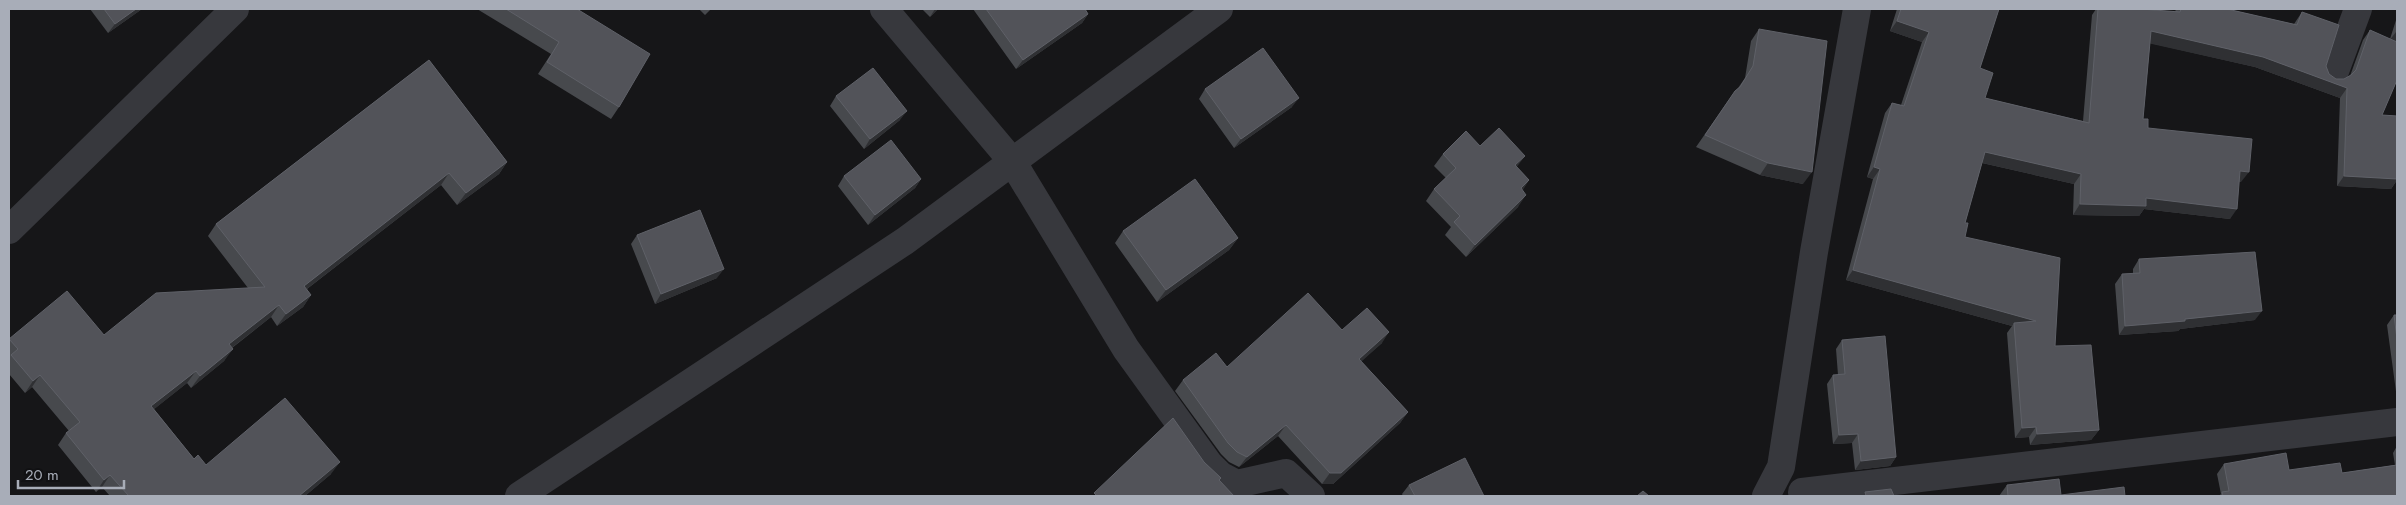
<svg xmlns="http://www.w3.org/2000/svg" width="2406" height="505" font-family="Jost,sans-serif">
<style>
.lines{fill:none;stroke-linecap:round;stroke-linejoin:round}
.minor{stroke:#37383d;stroke-width:28}
.wall{fill:#47494d}
.shaded-wall{fill:#2f3033}
.building{fill:#525359;stroke:#5f6168}
</style>
<rect width="100%" height="100%" fill="#161618"/>
<g class="lines">
<path class="minor" d="M 884,9 L 1012,161 L 1126,349 L 1209,464 L 1220,475 L 1237,484 L 1286,473 L 1311,496
M 2334,74 L 2358,9
M 9,230 L 235,9
M 1802,492 L 2397,422
M 519,496 L 905,241 L 1219,9
M 1766,496 L 1781,467 L 1814,252 L 1857,9"/>
</g>
<path class="wall" d="M 90,9 L 142,9 L 108,33 Z
M 477,9 L 577,9 L 619,107 L 611,119 L 538,74 L 551,54 Z
M 699,9 L 711,9 L 705,15 Z
M 922,9 L 938,9 L 930,17 Z
M 973,9 L 1085,9 L 1088,14 L 1082,23 L 1016,69 Z
M 1897,9 L 1999,9 L 1980,68 L 1985,98 L 2083,121 L 2092,15 L 2096,9 L 2141,9 L 2175,12 L 2176,9 L 2227,9 L 2294,24 L 2302,12 L 2329,74 L 2336,79 L 2344,79 L 2350,76 L 2363,40 L 2370,30 L 2390,39 L 2397,17 L 2397,80 L 2382,115 L 2397,116 L 2397,180 L 2391,189 L 2337,186 L 2340,98 L 2255,67 L 2150,43 L 2143,119 L 2148,128 L 2241,182 L 2239,182 L 2230,219 L 2144,209 L 2139,216 L 2073,215 L 2074,184 L 1982,163 L 1965,223 L 1965,237 L 2055,346 L 2099,430 L 2091,440 L 2030,445 L 2029,437 L 2015,438 L 2007,333 L 2012,326 L 1846,280 L 1873,179 L 1867,177 L 1885,113 L 1892,103 L 1901,105 L 1922,42 L 1890,31 Z
M 1759,29 L 1803,184 L 1760,175 L 1696,147 L 1735,91 L 1738,88 L 1745,78 L 1751,41 Z
M 429,60 L 507,162 L 499,174 L 457,205 L 441,185 L 307,289 L 311,295 L 303,307 L 277,326 L 271,317 L 232,348 L 224,361 L 191,388 L 187,383 L 154,409 L 194,459 L 206,465 L 331,474 L 305,496 L 110,496 L 102,487 L 96,492 L 58,445 L 66,433 L 69,431 L 32,387 L 25,393 L 9,374 L 9,340 L 104,335 L 248,288 L 208,236 L 216,224 Z
M 1205,89 L 1292,107 L 1234,148 L 1199,99 Z
M 836,96 L 900,120 L 864,149 L 830,106 Z
M 1480,146 L 1517,167 L 1529,180 L 1522,190 L 1518,207 L 1466,257 L 1445,235 L 1451,227 L 1426,201 L 1434,189 L 1446,178 L 1434,166 L 1443,154 Z
M 844,176 L 921,179 L 915,188 L 868,225 L 838,186 Z
M 1123,231 L 1238,238 L 1229,250 L 1157,302 L 1115,243 Z
M 637,235 L 717,278 L 655,304 L 631,244 Z
M 2139,259 L 2255,320 L 2180,329 L 2178,331 L 2119,335 L 2115,284 L 2122,274 L 2133,274 L 2133,269 Z
M 2394,315 L 2397,315 L 2397,399 L 2387,325 Z
M 1342,330 L 1382,343 L 1361,361 L 1408,412 L 1400,423 L 1333,484 L 1322,484 L 1278,436 L 1239,467 L 1229,462 L 1221,454 L 1175,391 L 1183,380 Z
M 1842,340 L 1896,457 L 1890,466 L 1855,470 L 1852,443 L 1833,444 L 1827,384 L 1833,375 L 1838,375 L 1836,349 Z
M 2397,446 L 2397,496 L 2219,496 L 2221,494 L 2217,474 L 2224,464 L 2289,470 L 2342,473 L 2395,465 L 2393,453 Z
M 1409,485 L 1484,496 L 1403,496 L 1402,494 Z
M 2007,485 L 2061,495 L 2125,496 L 1999,496 Z"/>
<path class="shaded-wall" d="M 136,9 L 142,9 L 108,33 L 115,24 Z
M 935,9 L 938,9 L 930,17 Z
M 1088,14 L 1082,23 L 1016,69 L 1023,60 Z
M 1897,21 L 1929,32 L 1922,42 L 1890,31 Z
M 2151,31 L 2263,57 L 2347,88 L 2340,98 L 2255,67 L 2143,42 Z
M 2396,32 L 2397,32 L 2397,44 L 2389,41 Z
M 1299,98 L 1292,107 L 1234,148 L 1241,139 Z
M 907,111 L 900,120 L 864,149 L 870,139 Z
M 1985,152 L 2081,174 L 2074,184 L 1978,162 Z
M 1525,156 L 1516,168 L 1515,165 Z
M 507,162 L 499,174 L 457,205 L 466,193 Z
M 1768,163 L 1812,172 L 1803,184 L 1760,175 Z
M 1874,167 L 1880,169 L 1873,179 L 1867,177 Z
M 2240,171 L 2249,172 L 2241,182 L 2233,182 Z
M 449,173 L 441,185 L 295,298 L 304,286 Z
M 2344,176 L 2397,179 L 2397,180 L 2391,189 L 2337,186 Z
M 921,179 L 915,188 L 868,225 L 875,215 Z
M 1529,180 L 1521,193 L 1521,188 Z
M 1526,195 L 1518,207 L 1466,257 L 1475,245 Z
M 2146,198 L 2237,209 L 2230,219 L 2144,209 L 2139,216 L 2073,215 L 2080,204 Z
M 1238,238 L 1229,250 L 1157,302 L 1166,290 Z
M 724,269 L 717,278 L 655,304 L 661,294 Z
M 1853,270 L 2036,321 L 2014,323 L 2012,326 L 1846,280 Z
M 311,295 L 303,307 L 277,326 L 286,314 Z
M 279,305 L 271,317 L 221,356 L 229,344 Z
M 2262,311 L 2255,320 L 2180,329 L 2178,331 L 2119,335 L 2125,326 Z
M 1389,332 L 1382,343 L 1352,370 L 1359,359 Z
M 233,349 L 224,361 L 191,388 L 200,376 Z
M 196,371 L 187,383 L 143,418 L 151,406 Z
M 40,375 L 32,387 L 25,393 L 33,381 Z
M 1408,412 L 1400,423 L 1333,484 L 1322,484 L 1330,473 Z
M 1286,425 L 1278,436 L 1239,467 L 1247,457 Z
M 2036,427 L 2029,437 L 2015,438 L 2022,428 Z
M 2099,430 L 2091,440 L 2030,445 L 2037,434 Z
M 1858,434 L 1852,443 L 1833,444 L 1839,435 Z
M 1896,457 L 1890,466 L 1855,470 L 1861,461 Z
M 340,462 L 331,474 L 305,496 L 299,496 Z
M 110,475 L 102,487 L 96,492 L 104,480 Z"/>
<path class="building" d="M 104,9 L 136,9 L 115,24 Z
M 506,9 L 577,9 L 650,54 L 619,107 L 547,62 L 559,42 Z
M 986,9 L 1085,9 L 1088,14 L 1023,60 Z
M 1901,9 L 1999,9 L 1980,68 L 1993,73 L 1985,98 L 2089,123 L 2098,9 L 2141,9 L 2180,12 L 2181,9 L 2227,9 L 2297,25 L 2302,12 L 2339,25 L 2326,66 L 2329,74 L 2336,79 L 2344,79 L 2351,75 L 2356,70 L 2370,30 L 2397,42 L 2397,80 L 2382,115 L 2397,116 L 2397,179 L 2344,176 L 2347,88 L 2263,57 L 2151,31 L 2143,119 L 2148,119 L 2148,128 L 2252,139 L 2249,172 L 2240,171 L 2237,209 L 2146,198 L 2146,206 L 2080,204 L 2081,174 L 1985,152 L 1965,223 L 1968,223 L 1965,237 L 2060,258 L 2055,346 L 2091,345 L 2099,430 L 2037,434 L 2036,427 L 2022,428 L 2014,323 L 2036,321 L 1853,270 L 1880,169 L 1874,167 L 1892,103 L 1904,106 L 1929,32 L 1897,21 Z
M 1759,29 L 1827,41 L 1812,172 L 1768,163 L 1705,135 L 1735,91 L 1740,87 L 1753,66 Z
M 1263,48 L 1299,98 L 1241,139 L 1205,89 Z
M 429,60 L 507,162 L 466,193 L 449,173 L 304,286 L 311,295 L 286,314 L 279,305 L 229,344 L 233,349 L 200,376 L 196,371 L 151,406 L 194,459 L 198,455 L 206,465 L 285,398 L 340,462 L 299,496 L 129,496 L 110,475 L 104,480 L 66,433 L 80,422 L 40,375 L 33,381 L 11,355 L 18,349 L 9,339 L 67,291 L 104,335 L 156,293 L 265,287 L 216,224 Z
M 873,68 L 907,111 L 870,139 L 836,96 Z
M 1499,128 L 1525,156 L 1515,165 L 1529,180 L 1521,188 L 1526,195 L 1475,245 L 1454,222 L 1460,216 L 1434,189 L 1456,168 L 1443,154 L 1466,131 L 1480,146 Z
M 891,140 L 921,179 L 875,215 L 844,176 Z
M 1195,179 L 1238,238 L 1166,290 L 1123,231 Z
M 700,210 L 724,269 L 661,294 L 637,235 Z
M 2255,252 L 2262,311 L 2185,319 L 2185,321 L 2125,326 L 2122,274 L 2140,273 L 2139,259 Z
M 1308,293 L 1342,330 L 1367,308 L 1389,332 L 1359,359 L 1408,412 L 1341,473 L 1330,473 L 1286,425 L 1247,457 L 1237,452 L 1228,443 L 1183,380 L 1216,353 L 1227,367 Z
M 2394,315 L 2397,315 L 2397,339 Z
M 1885,336 L 1896,457 L 1861,461 L 1858,434 L 1839,435 L 1833,375 L 1845,374 L 1842,340 Z
M 1173,418 L 1204,462 L 1221,478 L 1219,480 L 1234,496 L 1097,496 L 1094,493 Z
M 2286,453 L 2289,470 L 2340,463 L 2342,473 L 2397,465 L 2397,496 L 2223,496 L 2222,492 L 2229,491 L 2224,464 Z
M 1465,458 L 1484,496 L 1415,496 L 1409,485 Z
M 2059,479 L 2061,495 L 2124,487 L 2125,496 L 2008,496 L 2007,485 Z
M 1891,489 L 1894,496 L 1866,496 L 1865,492 Z
M 1643,491 L 1649,496 L 1637,496 Z"/>
<rect width="2406" height="505" fill="none" stroke="#a8adb8" stroke-width="20"/>
<path d="M18 480v8h106v-8" fill="none" stroke="#a8adb8" stroke-width="2.5"/>
<text x="25" y="480" font-size="15" fill="#a8adb8" stroke="#111113" stroke-width="4" paint-order="stroke">20 m</text>
</svg>
